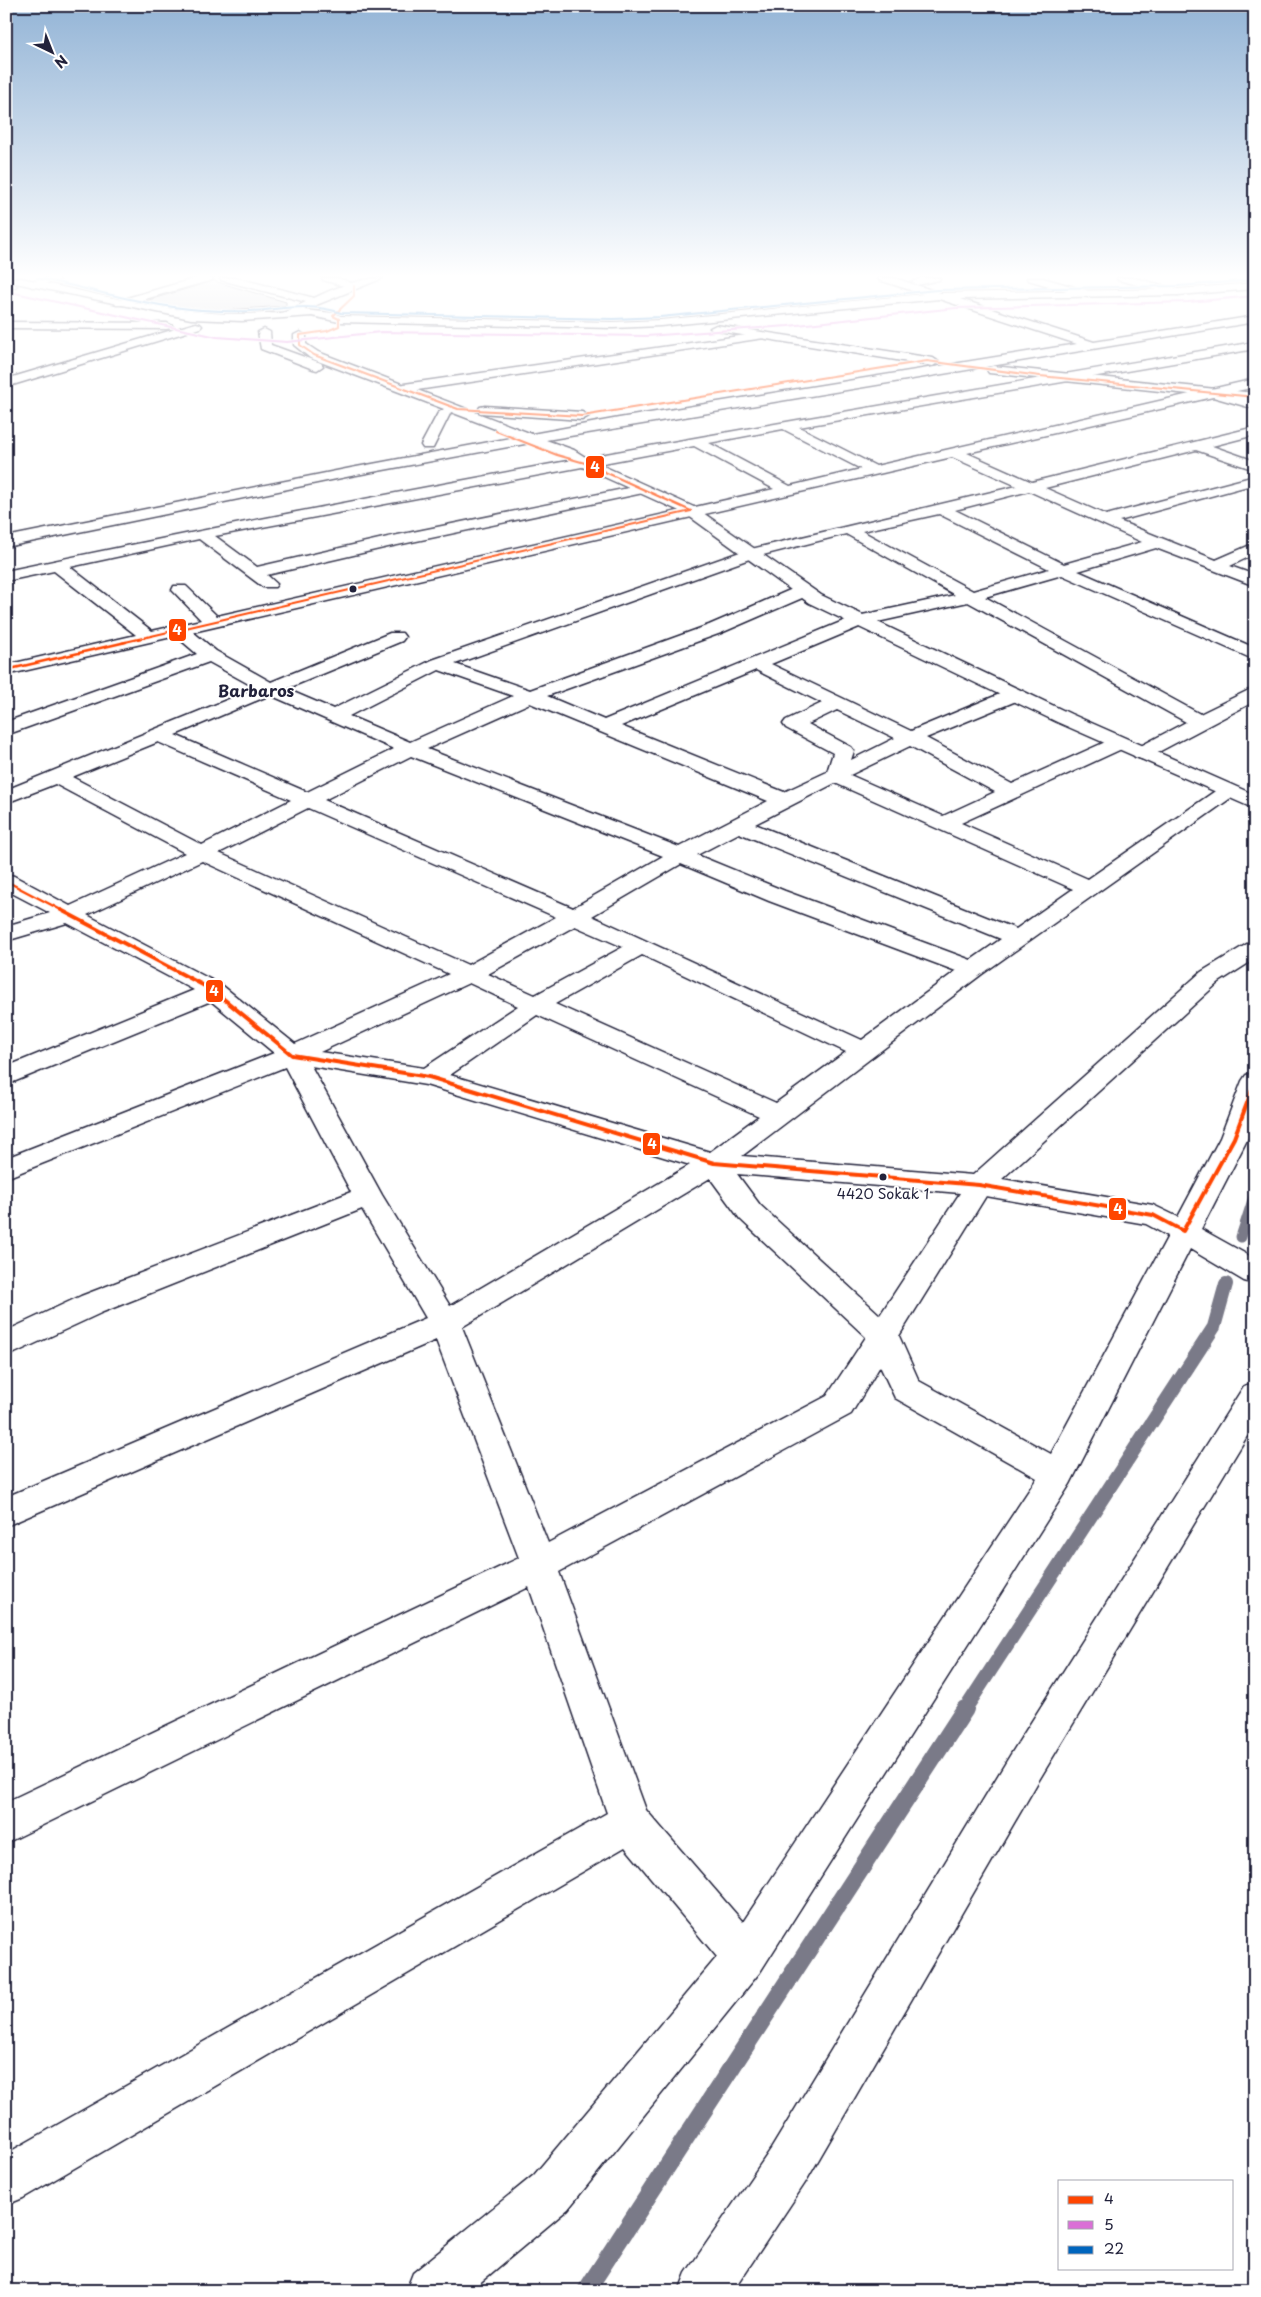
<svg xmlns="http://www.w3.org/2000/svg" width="1261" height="2297" font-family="'Playpen Sans',sans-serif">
	<rect width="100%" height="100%" fill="#fff"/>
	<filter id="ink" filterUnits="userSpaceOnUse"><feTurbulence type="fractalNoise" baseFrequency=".02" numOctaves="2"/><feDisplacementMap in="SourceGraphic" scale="10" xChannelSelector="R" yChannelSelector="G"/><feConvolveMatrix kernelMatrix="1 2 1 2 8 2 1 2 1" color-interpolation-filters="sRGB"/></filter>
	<g filter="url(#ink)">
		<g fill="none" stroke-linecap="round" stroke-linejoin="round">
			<polyline stroke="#7a7a88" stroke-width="11" points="1241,1237 1255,1194"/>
			<polyline stroke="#7a7a88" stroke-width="14" points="964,1711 1214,1327 1226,1284"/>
			<polyline stroke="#7a7a88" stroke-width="18" points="586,2291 965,1709"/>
		</g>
		<polygon fill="#c8c8cf" stroke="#22223b" points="214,281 286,302 286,306 208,311 142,302"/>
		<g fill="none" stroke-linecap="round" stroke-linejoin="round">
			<defs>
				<g id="street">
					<polygon points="43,278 60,278 59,280 32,287 27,284"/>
					<polygon points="197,278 213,278 212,280 124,305 116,305 115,303 116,301"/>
					<polygon points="220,278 237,278 318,299 319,301 314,304 221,280"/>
					<polygon points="322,278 338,278 359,286 354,289 323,280"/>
					<polygon points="921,278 940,278 939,280 917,285 912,282"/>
					<polygon points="1027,278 1043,278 1092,292 1093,294 1088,297 1028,280"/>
					<polygon points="1117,278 1134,278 1182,290 1183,292 1178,295 1118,280"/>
					<polygon points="12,283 17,286 6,291 6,284"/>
					<polygon points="6,322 167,323 173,326 167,329 6,328"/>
					<polygon points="196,323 200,324 202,326 200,328 6,387 6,379"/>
					<polygon points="760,333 764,334 766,336 764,338 404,392 398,388 404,384"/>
					<path d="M1255,342V349L799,427L876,466L1255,379V387L1228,393L1255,401V409L1213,397L967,453L1032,482L1255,427V435L1212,446L1255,461V470L1196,450L1045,488L1106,515L1255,476V484L1119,521L1216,560L1255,543V554L1230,566L1255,575V586L1156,548L1078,571L1255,648V660L1062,575L985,597L1200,714L1255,687V701L1149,757L1142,759L1135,757L1132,753L1135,749L1186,722L968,602L864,625L771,664L911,731L1007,691L1014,689L1021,691L1023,695L1021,699L926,738L1012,784L1112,739L1119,737L1126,739L1129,743L1126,747L961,823L1088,879L1221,787L1228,785L1235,787L1238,791L1235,795L982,974L742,1156L973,1175L1201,972L1247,944L1255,942V959L1219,982L1002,1179L1153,1205L1178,1217L1220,1138L1242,1081L1246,1075L1255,1073V1118L1248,1138L1201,1229L1255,1259V1284L1244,1281L1190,1249L1070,1484L760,1972L568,2209L470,2291H406L413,2273L534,2175L717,1957L625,1847L23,2198L6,2205V2154L607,1813L529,1587L6,1843V1802L519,1558L436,1340L6,1526V1497L426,1318L362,1209L103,1312L6,1357V1331L81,1296L351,1192L285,1067L6,1178V1158L274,1053L211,1001L6,1085V1067L194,990L67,923L6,941V926L50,913L6,890V874L14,876L70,906L185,853L55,784L6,803V790L256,688L209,662L6,735V722L197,654L176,636L6,675V665L136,635L54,571L6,581V571C420,483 838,412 1255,342ZM783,429L861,469L790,486L709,443ZM694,446L774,489L217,616L186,586H174L172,590L201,620L152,631L70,567L199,539L263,587H275L277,584L267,575L388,547L643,493L650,489L643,485L388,537L257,567L215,536ZM952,457L1017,486L743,551L432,660L333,709L286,689L402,641L405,637L402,633H390L271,682L216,651L193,632ZM1029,491L1142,542L1064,564L955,510ZM939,514L1049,569L973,591L862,531ZM846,534L955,595L853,617L604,720L547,696L721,633L809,595L811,591L809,587H797L709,625L530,690L455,664L755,557ZM439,670L513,696L410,742L349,716ZM756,670L822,703L786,720L783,724L786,728L833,753L827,772L784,792L621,726ZM270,695L394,749L307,792L175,735ZM530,703L768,801L679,847L427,749ZM837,710L895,738L851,760L854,751L851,747L808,724ZM158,742L291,800L202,845L72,777ZM910,746L995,792L943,816L850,775ZM411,756L663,856L573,908L324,800ZM835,783L1073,889L1016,929L755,824ZM308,808L556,917L468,965L219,853ZM739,833L1001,939L971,960L785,891L697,855ZM202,861L449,974L295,1044L223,986L87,915ZM681,864L769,901L956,971L862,1040L592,916ZM575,926L623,947L535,995L488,974ZM642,955L846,1052L776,1103L555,1004ZM469,983L518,1006L424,1068L320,1052ZM537,1015L759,1116L710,1152L450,1075ZM311,1066L426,1085L690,1165L450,1306L382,1195ZM737,1174L960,1193L880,1315L760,1205ZM710,1178L740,1219L866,1337L827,1396L548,1543L462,1327ZM986,1196L1146,1224L1168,1236L1051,1454L919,1381L899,1336ZM880,1366L895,1398L1037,1478L743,1922L646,1810L559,1572L851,1414Z"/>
				</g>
				<g id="secondary">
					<path d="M6,278H21C101,294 183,319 265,313C271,313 283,314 288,311C316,297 350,278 383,278L304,310L333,313L341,316L613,322L660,320L923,294L879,280L878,278H894L941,293L1178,289L1255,283V289L1178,295L960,299L1094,342L1255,316V322L546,440L574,450L590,460L696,508L821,595L1071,714L1255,795V809L1057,722L809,603L686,514L580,466L564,456L530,443L351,476L6,547V537L351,468L516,437L451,412L433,448H423L421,445L438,413L444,409L310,358L294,345V335L300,332L306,335V344L318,352L532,434L619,418L1077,344L939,299L660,326L613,328L339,322L312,316L242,321L191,319L6,281Z"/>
					<polygon points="716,325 933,358 939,362 933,366 712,330 710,328"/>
					<polygon points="264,329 270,332 271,345 321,363 323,366 317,370 313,369 261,349 258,332"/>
					<polygon points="993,366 1255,393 1255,401 989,373 987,370 989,367"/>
					<polygon points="485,406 582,412 589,416 582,420 480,413 478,410 480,407"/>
					<polygon points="1255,1383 1255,1423 1039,1780 805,2183 733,2291 679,2291 686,2273 771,2149 1011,1754 1244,1386"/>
				</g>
			</defs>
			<use href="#street" stroke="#22223b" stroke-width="3"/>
			<use href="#secondary" stroke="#22223b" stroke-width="3"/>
			<use href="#street" fill="#fff" fill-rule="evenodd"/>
			<use href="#secondary" fill="#fff" fill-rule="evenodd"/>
			<defs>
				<g id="bus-1-far2">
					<polyline points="354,286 354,296 333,316 339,319 339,326 327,331 300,335 300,345 314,355 458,409 582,416 927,361 1040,376 1255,397"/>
					<polyline points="496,431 557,455 585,463 691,511"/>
					<polyline points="121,643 691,511"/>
				</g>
				<g id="bus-1-far1">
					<polyline points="6,670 126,642"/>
					<polyline points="6,881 63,911"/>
				</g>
				<polyline id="bus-1" points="61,910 214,991 292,1055 429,1077 714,1163 979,1185 1153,1215 1183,1231 1234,1138 1255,1082"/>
				<polyline id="bus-2" points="6,291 217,337 287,342 381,332 646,336 788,326 956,308 1188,302 1255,296"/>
				<path id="bus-3" d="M37,278C91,289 146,306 201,310C218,311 234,312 251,311C282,309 311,302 341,313L613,319L660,317L937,290L1178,286L1255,280"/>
			</defs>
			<use href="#bus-1-far2" stroke="#fff" stroke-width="4"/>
			<use href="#bus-1-far1" stroke="#fff" stroke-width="5"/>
			<use href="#bus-1" stroke="#fff" stroke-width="8"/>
			<use href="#bus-2" stroke="#fff" stroke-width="4"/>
			<use href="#bus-3" stroke="#fff" stroke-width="4"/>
			<use href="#bus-1-far2" stroke="#ff4500" stroke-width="2"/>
			<use href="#bus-1-far1" stroke="#ff4500" stroke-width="2.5"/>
			<use href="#bus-1" stroke="#ff4500" stroke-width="4"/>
			<use href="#bus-2" stroke="#da70d6" stroke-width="2"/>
			<use href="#bus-3" stroke="#0065bd" stroke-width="2"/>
		</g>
	</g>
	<linearGradient id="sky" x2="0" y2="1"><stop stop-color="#93b4d6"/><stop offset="0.46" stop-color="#fff"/><stop offset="1" stop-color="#fff" stop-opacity="0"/></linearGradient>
	<rect width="1261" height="600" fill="url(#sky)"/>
	<g fill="#22223b" stroke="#fff" stroke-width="2">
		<circle cx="353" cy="589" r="4.5"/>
		<circle cx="883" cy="1177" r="4.5"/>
	</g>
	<g text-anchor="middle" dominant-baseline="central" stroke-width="4" stroke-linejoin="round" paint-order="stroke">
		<g font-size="14" fill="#22223b" stroke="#fff">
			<text x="883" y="1193">4420 Sokak 1</text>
		</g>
		<g font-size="16" font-weight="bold" fill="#22223b" stroke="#fff">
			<text x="256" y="690">Barbaros</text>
		</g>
	</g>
	<g stroke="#fff" stroke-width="2">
		<rect x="585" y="455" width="20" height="24" rx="5" fill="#ff4500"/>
		<rect x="168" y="618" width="19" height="24" rx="5" fill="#ff4500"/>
		<rect x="205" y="979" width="19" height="24" rx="5" fill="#ff4500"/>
		<rect x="642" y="1132" width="19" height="24" rx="5" fill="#ff4500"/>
		<rect x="1108" y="1197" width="19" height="24" rx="5" fill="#ff4500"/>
	</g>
	<g font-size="14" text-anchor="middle" font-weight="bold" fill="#fff">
		<text x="595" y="472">4</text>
		<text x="177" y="635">4</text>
		<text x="214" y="996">4</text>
		<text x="652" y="1149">4</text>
		<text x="1118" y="1214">4</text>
	</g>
	<rect width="1261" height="2297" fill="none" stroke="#fff" stroke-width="25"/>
	<rect x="12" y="12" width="1236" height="2272" fill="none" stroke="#22223b" stroke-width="2" filter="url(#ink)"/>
	<rect x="1058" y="2180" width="175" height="90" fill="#ffffff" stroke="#a7a7b1"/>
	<rect x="1068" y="2196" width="25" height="8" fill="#ff4500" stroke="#a7a7b1"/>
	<text x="1104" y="2204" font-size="15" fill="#22223b">4</text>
	<rect x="1068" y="2221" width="25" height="8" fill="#da70d6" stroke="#a7a7b1"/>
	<text x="1104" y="2230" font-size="15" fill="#22223b">5</text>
	<rect x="1068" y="2246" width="25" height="8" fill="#0065bd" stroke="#a7a7b1"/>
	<text x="1104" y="2254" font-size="15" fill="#22223b">22</text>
	<g transform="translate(52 52) rotate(137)" stroke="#ffffff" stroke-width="4" paint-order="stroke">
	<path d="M0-4L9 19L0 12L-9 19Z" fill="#22223b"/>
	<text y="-8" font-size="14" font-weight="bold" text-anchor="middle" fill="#22223b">N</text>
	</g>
</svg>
